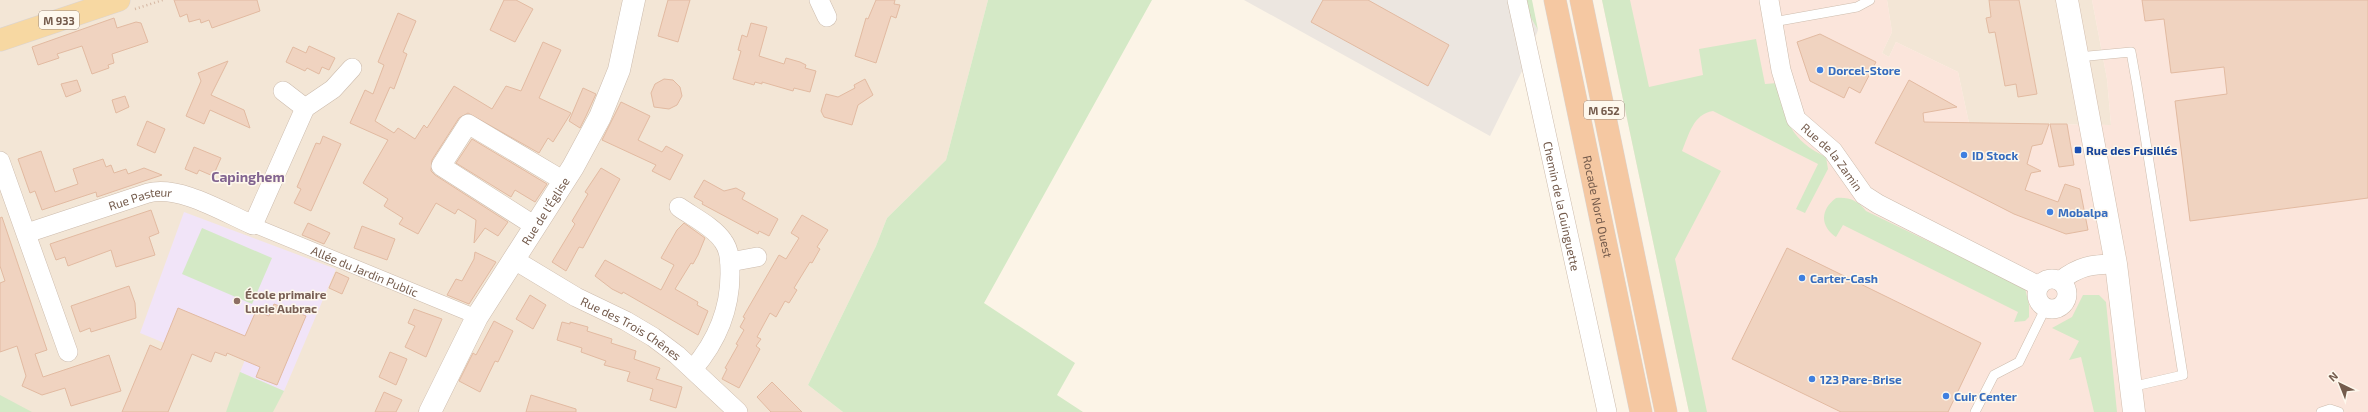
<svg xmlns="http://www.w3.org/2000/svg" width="2368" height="412" font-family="'Exo 2',sans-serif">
	<rect width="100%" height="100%" fill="#fcf4e7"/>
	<g fill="#f3e6d6">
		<polygon points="0,0 988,0 946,160 887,218 876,246 808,385 843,412 0,412"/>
		<polygon points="1887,0 2092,0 2107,79 2111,125 1969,123 1958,72 1896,42 1889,57 1882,53 1892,32"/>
	</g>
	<polygon fill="#fbe5db" points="1602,0 1887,0 1892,32 1882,53 1889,57 1896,42 1958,72 1969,123 2111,125 2107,79 2092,0 2368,0 2368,412 1689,412"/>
	<polygon fill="#ece6e0" points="1244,0 1524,0 1527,11 1538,30 1524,67 1490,136"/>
	<polygon fill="#f1e4f8" points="184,212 336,269 284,391 240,372 250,348 234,339 226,356 215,352 211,362 140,333"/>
	<g fill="#d4e9c6">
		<polygon points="988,0 1152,0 984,303 1075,363 1057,395 1083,412 843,412 808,385 876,246 887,218 946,160"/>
		<polygon points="1524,0 1532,0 1538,30 1527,11"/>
		<path d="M1602,0H1630L1649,87L1703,75L1699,49L1756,39L1765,84L1777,83C1785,120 1790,140 1826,157L1828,169L1805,213L1796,209L1818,164L1713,111C1693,114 1689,135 1682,151L1721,171L1675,259L1707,412H1689Z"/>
		<path d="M1836,198C1849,197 1857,200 1866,211L2025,288L2029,305V317L2025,321L2014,322L2018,312L1843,225L1836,237C1820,226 1820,210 1836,198Z"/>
		<polygon points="202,228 272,258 252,304 182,274"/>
		<polygon points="2083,295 2099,295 2106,302 2117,412 2094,412 2081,357 2069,360 2079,341 2052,328 2072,317"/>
		<polygon points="240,372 284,391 273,412 226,412"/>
		<polygon points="0,395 32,412 0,412"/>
	</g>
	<g fill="#f0d3c0" stroke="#e2baa1">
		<polygon points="174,0 257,0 260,11 212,28 209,20 201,23 200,19 189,22 187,14 180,17"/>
		<polygon points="504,0 516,0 533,9 515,42 490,30"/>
		<polygon points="668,0 690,0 678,42 658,36"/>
		<polygon points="876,0 895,0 894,4 900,5 896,18 891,16 876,63 855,56 866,18 868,19"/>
		<polygon points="1323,0 1368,0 1449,45 1428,86 1311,22"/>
		<polygon points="1989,0 2019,0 2037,94 2018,97 2016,84 2005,86 1995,32 1989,33 1986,18 1991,17"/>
		<polygon points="2142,0 2368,0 2368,198 2190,221 2175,101 2227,94 2224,67 2171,73 2164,19 2145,21"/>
		<polygon points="398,13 416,21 403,52 407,54 394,89 390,87 375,121 394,133 398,128 415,139 424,125 427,128 454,86 492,109 506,86 521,91 543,42 561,50 539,98 571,113 553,142 548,138 539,153 468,113 459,118 432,160 431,171 435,175 508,222 498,236 485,228 474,243 476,220 458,209 455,214 436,203 418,234 399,224 403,218 384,206 388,199 363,183 388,140 350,123 365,90 373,94 384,65 378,62"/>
		<polygon points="114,18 117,28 136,22 141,23 148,42 112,54 114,63 108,65 109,68 92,74 82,46 57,54 59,58 38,65 32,47"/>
		<polygon points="751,23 767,27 759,56 784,64 786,58 800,62 806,65 805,68 816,71 810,92 794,88 793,91 762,82 762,84 755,82 754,85 733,79 741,51 738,50 742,35 747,37"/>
		<polygon points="1820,34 1876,62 1860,93 1849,87 1844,98 1810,81 1797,42"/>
		<polygon points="309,46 335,58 329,70 322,67 319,74 307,68 305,71 286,62 293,47 306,53"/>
		<polygon points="228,61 211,95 244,110 250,128 210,110 204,124 186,116 201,81 198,73"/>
		<polygon points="664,79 673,80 680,87 682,96 677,105 669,109 654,107 651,93 655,84"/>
		<polygon points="865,79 873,95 858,105 852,125 824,117 821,111 826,94 838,97 855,88 854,85"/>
		<polygon points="77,80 81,91 66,97 61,84"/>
		<polygon points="1909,80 1957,107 1923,113 1924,122 2049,124 2042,144 2032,146 2027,164 2041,171 2031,173 2025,190 2058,202 2065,184 2080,189 2088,230 2066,234 2014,214 1875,143"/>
		<polygon points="583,88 596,94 586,116 580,128 569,121"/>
		<polygon points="125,96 129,107 116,113 112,100"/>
		<polygon points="621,102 650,116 638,140 662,152 666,146 683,155 670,180 652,171 656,165 602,140"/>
		<polygon points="147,121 165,129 155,153 137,145"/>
		<polygon points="2050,124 2067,124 2074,165 2059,167"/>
		<polygon points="323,136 341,144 311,211 294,203 301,189 297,187 316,143 320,144"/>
		<polygon points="472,139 547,184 535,202 515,190 511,197 456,163"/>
		<polygon points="194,147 221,158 213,176 199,170 197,174 185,169"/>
		<polygon points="41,151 55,192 78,184 73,169 103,159 106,167 111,165 114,173 126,169 128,174 144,168 162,175 97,197 96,192 42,210 35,191 30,193 18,159"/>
		<polygon points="601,168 620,179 583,248 579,247 566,271 552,262 575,224 572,221 588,194 585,192"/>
		<polygon points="704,180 724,191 736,188 745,193 742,199 778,219 769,236 759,231 758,234 702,204 703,202 694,197"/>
		<polygon points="151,210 159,233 149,237 155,255 116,267 111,250 68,266 65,257 56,260 50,244"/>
		<polygon points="802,215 828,230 817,247 820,249 812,263 810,262 794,288 797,290 789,303 785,301 776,317 770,313 757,337 761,339 756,346 760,349 739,388 722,379 727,369 725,368 738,345 736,344 744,330 740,327 745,318 743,317 779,255 786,259 799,238 791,233"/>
		<polygon points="2,217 47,350 35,354 43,377 109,355 121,391 71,406 65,388 42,395 22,386 26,376 17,346 0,352 0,283 5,281 0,266 0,218"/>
		<polygon points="308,223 330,233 324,244 302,235"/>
		<polygon points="684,223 705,238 698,255 693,264 691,263 675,289 698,302 697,305 708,311 698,335 623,292 622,294 612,289 595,276 605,260 661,290 674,265 661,258 677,230"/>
		<polygon points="362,226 395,239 387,260 354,248"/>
		<polygon points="1787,248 1981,343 1948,412 1841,412 1732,359"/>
		<polygon points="475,252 496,262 469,304 447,295 456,279 462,281 474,259"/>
		<polygon points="336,272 349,278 342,294 329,288"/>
		<polygon points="129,286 135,303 136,318 91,332 90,328 80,332 71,306"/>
		<polygon points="530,295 546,305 533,329 516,319"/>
		<polygon points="274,304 306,316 277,385 256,377 260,367 227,353 226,356 215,352 211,362 192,354 168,412 122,412 150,345 161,350 178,308 245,336 256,311 269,316"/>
		<polygon points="414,309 442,319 426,357 405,347 415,326 408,323"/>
		<polygon points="494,321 513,331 498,362 495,361 480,392 459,381 473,353 476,355"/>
		<polygon points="562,322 570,324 570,322 588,327 587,331 612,339 611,343 636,351 634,359 660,368 656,379 682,387 676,408 650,400 653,389 627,381 630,372 604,365 606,361 581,352 582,348 557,340"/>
		<polygon points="390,352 407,359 396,385 379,377"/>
		<polygon points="772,382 802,412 771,412 757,397"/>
		<polygon points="384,392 402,400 396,412 375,412"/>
		<polygon points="531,395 576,409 576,412 526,412"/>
	</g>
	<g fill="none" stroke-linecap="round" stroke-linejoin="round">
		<defs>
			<g id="service">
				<polyline points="1773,22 1857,7 1870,0"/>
				<polyline points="2078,57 2131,52 2137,86 2183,375 2131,387"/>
				<polyline points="1975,412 1994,375 2019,362 2046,307"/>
				<polyline points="2321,412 2330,409 2339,412"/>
			</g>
			<g id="pedestrian">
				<path id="s1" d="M253,225L477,317"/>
			</g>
			<g id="minor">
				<polyline points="819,0 827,17"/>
				<path id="s2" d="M1517,0L1607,412"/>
				<path id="s3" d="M1769,0L1781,70L1796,119L1833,151L1864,195L1878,204L2039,286"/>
				<polyline points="305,108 333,89 352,68"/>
				<polyline points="0,161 68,352"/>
				<path d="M679,207C693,217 714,227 723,241C730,250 730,263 730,274C730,310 717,341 693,369"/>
				<polyline points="535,226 441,166 468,124 564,181"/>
				<path id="s4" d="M27,233L148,193C180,185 223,212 253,225L305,108L283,91"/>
				<path id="s5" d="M513,259L576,297L626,321L653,337L677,355L738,412"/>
				<polyline points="730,262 757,257"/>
				<circle cx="2052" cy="294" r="15"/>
				<path d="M2060,281C2079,266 2092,264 2116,264"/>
			</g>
			<g id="tertiary">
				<path id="s6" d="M430,412L477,317L573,167L600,117L619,70L634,0"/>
			</g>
			<polyline id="secondary" points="2067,0 2116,264 2134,412"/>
			<polyline id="primary" points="0,40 119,0"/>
			<g id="trunk">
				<path id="s7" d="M1555,0L1641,412"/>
				<polyline points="1581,0 1666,412"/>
			</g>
		</defs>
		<use href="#service" stroke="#cdbcad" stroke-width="10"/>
		<use href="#pedestrian" stroke="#cdbcad" stroke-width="15"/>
		<use href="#minor" stroke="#cdbcad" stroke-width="20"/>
		<use href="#tertiary" stroke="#cdbcad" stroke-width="23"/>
		<use href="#secondary" stroke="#d2beae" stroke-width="23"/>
		<use href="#primary" stroke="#dbd4d0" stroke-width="23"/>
		<use href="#trunk" stroke="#dbd4d0" stroke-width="23"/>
		<polyline stroke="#d5b7a3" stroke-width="2.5" stroke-dasharray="1 3" stroke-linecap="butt" points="135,9 163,0"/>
		<use href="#service" stroke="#fff" stroke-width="9"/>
		<use href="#pedestrian" stroke="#fff" stroke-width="14"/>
		<use href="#minor" stroke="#fff" stroke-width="19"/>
		<use href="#tertiary" stroke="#fff" stroke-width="22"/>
		<use href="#secondary" stroke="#fff" stroke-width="22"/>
		<use href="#primary" stroke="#f7d8a2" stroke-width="22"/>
		<use href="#trunk" stroke="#f5c8a2" stroke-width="22"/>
	</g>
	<g fill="#3f7fe0" stroke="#fef8ed" stroke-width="1.5">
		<circle cx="1820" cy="70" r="4"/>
		<circle cx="1964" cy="155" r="4"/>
		<circle cx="2050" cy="212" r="4"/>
		<circle cx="1802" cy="278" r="4"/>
		<circle cx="1812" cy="379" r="4"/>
		<circle cx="1946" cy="396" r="4"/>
	</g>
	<rect fill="#1a4fb4" stroke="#fef8ed" stroke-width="1.5" x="2074" y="146" width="8" height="8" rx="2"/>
	<circle fill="#8d6e63" stroke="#fef8ed" stroke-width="1.5" cx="237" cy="301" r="4"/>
	<g text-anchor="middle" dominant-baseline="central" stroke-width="3" stroke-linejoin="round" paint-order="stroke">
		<g fill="#fef8ed" stroke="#9d8a7c" stroke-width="1">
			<rect x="39" y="11" width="40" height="18" rx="3"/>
			<rect x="1584" y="101" width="40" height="18" rx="3"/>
		</g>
		<g font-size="11" font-weight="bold" fill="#745b4c">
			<text x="59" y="20">M 933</text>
			<text x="1604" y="110">M 652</text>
		</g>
		<g font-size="12" font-weight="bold" fill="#366cbe" stroke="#fef8ed" text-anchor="start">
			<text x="1828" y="70">Dorcel-Store</text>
			<text x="1972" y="155">ID Stock</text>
			<text x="2058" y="212">Mobalpa</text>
			<text x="1810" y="278">Carter-Cash</text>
			<text x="1820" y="379">123 Pare-Brise</text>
			<text x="1954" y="396">Cuir Center</text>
		</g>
		<g font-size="12" font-weight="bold" fill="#164399" stroke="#fef8ed" text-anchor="start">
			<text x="2086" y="150">Rue des Fusillés</text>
		</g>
		<g font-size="12" fill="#745b4c" stroke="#fef8ed">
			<text stroke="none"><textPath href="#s3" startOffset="175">Rue de la Zamin</textPath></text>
			<text stroke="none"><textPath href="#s4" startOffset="119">Rue Pasteur</textPath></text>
			<text stroke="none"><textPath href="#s2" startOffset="211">Chemin de la Guinguette</textPath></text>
			<text stroke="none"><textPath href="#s7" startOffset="211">Rocade Nord Ouest</textPath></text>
			<text stroke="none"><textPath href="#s6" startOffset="232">Rue de l'Église</textPath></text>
			<text stroke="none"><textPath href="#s1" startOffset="121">Allée du Jardin Public</textPath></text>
			<text stroke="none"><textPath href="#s5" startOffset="137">Rue des Trois Chênes</textPath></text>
		</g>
		<g font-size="12" font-weight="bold" fill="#785e54" stroke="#fef8ed" text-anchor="start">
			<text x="245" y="294">École primaire<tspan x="245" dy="14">Lucie Aubrac</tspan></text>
		</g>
		<g font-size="14" font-weight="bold" fill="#826490" stroke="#fef8ed">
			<text x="248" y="176">Capinghem</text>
		</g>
	</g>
	<g transform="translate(2340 384) rotate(317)" stroke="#fef8ed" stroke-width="3" paint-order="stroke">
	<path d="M0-3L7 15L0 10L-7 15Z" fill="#745b4c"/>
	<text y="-6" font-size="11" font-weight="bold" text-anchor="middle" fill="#745b4c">N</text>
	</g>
</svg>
